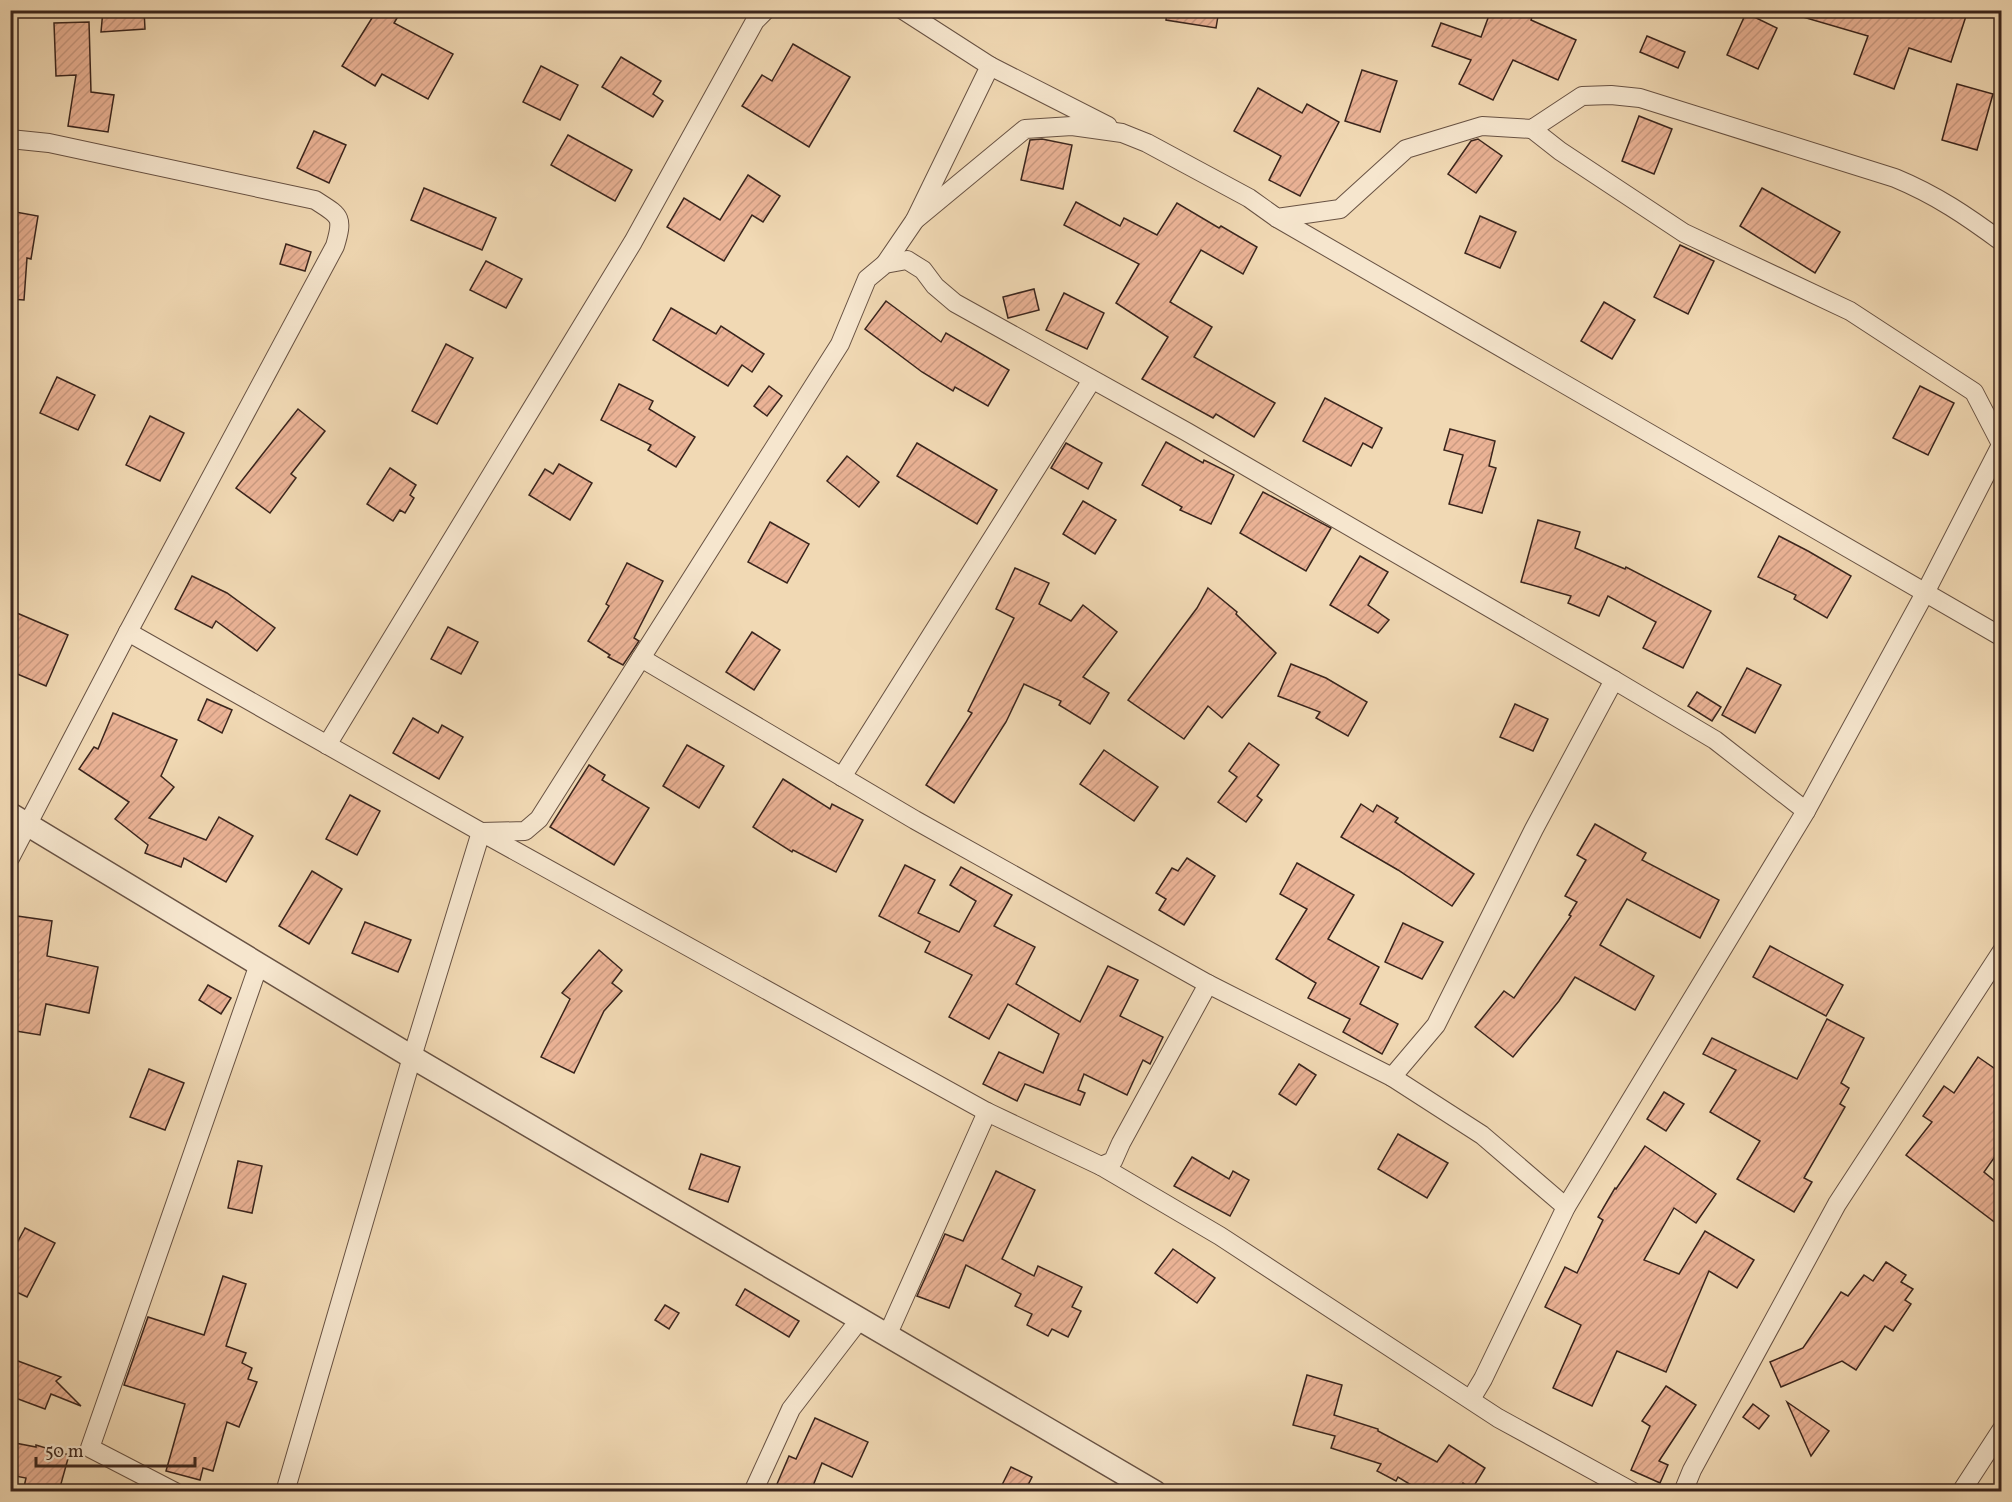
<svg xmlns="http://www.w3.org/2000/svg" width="2012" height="1502" font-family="Vollkorn,serif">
	<defs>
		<pattern id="building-hatch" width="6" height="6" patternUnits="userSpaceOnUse" patternTransform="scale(1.5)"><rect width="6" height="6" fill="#ebb396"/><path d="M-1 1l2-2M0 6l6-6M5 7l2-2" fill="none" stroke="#ca9a81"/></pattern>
	</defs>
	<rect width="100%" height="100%" fill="#f1d9b4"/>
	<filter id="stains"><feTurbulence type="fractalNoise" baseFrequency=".00333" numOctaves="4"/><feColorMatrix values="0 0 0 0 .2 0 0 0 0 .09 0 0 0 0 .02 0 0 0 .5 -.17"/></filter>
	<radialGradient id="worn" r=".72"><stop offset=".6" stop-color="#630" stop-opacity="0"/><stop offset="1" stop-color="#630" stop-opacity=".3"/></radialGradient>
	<g fill="url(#building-hatch)" stroke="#3a251d" stroke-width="1.5">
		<polygon points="103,10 144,10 145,29 101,32"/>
		<polygon points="377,10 402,10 394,23 453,54 428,99 382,74 375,86 342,66"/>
		<polygon points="1167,10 1219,10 1216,28 1166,20"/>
		<polygon points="1491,10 1523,10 1533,14 1531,20 1576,40 1558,80 1513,60 1493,100 1459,84 1471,60 1432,46 1441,23 1481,37"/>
		<polygon points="1797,10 1968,10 1951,62 1909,48 1894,89 1854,74 1868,36 1796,15"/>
		<polygon points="1746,13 1777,28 1758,69 1727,55"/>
		<polygon points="89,22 91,92 114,95 108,132 68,126 76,75 56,76 54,23"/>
		<polygon points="1647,36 1685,52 1678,68 1640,52"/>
		<polygon points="793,44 850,77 809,147 742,106 762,75 772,81"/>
		<polygon points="621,57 661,81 653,94 663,101 653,117 602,87"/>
		<polygon points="541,66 578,85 560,120 523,102"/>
		<polygon points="1362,70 1397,81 1380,132 1345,121"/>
		<polygon points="1957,84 1993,94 1977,150 1942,140"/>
		<polygon points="1258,88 1302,113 1307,104 1339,122 1300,196 1269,180 1281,156 1234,131"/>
		<polygon points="1639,116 1672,129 1654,174 1622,161"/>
		<polygon points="314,131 346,145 329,183 297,168"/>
		<polygon points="568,135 632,170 615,201 551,165"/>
		<polygon points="1042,139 1072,145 1063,189 1021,180 1030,140"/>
		<polygon points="1478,139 1502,156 1476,193 1448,174 1471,141"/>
		<polygon points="748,175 780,196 763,222 752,215 724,261 667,227 684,198 720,220"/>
		<polygon points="424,188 496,218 482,250 411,220"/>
		<polygon points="1762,188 1840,232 1815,273 1740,226"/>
		<polygon points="1076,202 1120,226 1124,218 1157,235 1177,203 1219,228 1221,226 1257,247 1243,274 1201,250 1170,302 1212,327 1194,357 1275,403 1254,437 1216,414 1213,418 1142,379 1168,337 1116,303 1139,264 1064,225"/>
		<polygon points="10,211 38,216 31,259 27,258 24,300 10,299"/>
		<polygon points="1480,216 1516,232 1500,268 1465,253"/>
		<polygon points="286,244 311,252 305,271 280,264"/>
		<polygon points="1680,245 1714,261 1688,314 1654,297"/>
		<polygon points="486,261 522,279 506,308 470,290"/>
		<polygon points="1034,289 1039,310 1008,318 1003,297"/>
		<polygon points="1064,293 1104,313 1087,349 1046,330"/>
		<polygon points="886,301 941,342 946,333 1009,370 988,406 955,387 953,391 922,372 865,329"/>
		<polygon points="1604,302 1635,320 1612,359 1581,341"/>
		<polygon points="671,308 716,334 721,326 764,354 752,372 742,365 728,386 653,340"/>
		<polygon points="446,344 473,358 437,424 412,411"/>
		<polygon points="57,377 95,395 78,430 40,413"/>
		<polygon points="619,384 653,401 649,409 695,437 676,467 648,450 651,445 601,420"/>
		<polygon points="769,386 782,396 767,416 754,406"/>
		<polygon points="1920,386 1954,403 1928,455 1893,438"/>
		<polygon points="1325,398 1382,428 1372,448 1363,443 1351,466 1303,441"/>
		<polygon points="298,409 325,431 291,474 296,478 270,513 236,488"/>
		<polygon points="150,416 184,433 160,481 126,465"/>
		<polygon points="1450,429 1495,441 1489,466 1496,468 1482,513 1449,504 1463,455 1444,450"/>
		<polygon points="1166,442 1203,463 1204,460 1234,475 1211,524 1180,510 1182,507 1142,485"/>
		<polygon points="917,443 997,490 977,524 897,476"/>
		<polygon points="1066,443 1102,463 1088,489 1051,468"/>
		<polygon points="847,456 879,482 859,507 827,481"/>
		<polygon points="559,464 592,483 570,520 529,495 545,469 553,474"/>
		<polygon points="390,468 416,485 410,495 414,498 405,513 400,510 393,521 367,504"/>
		<polygon points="1263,492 1331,528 1306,571 1240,533"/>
		<polygon points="1083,501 1116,520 1095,554 1063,534"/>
		<polygon points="1538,520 1580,532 1575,548 1625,569 1626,567 1711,611 1683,668 1643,648 1656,622 1608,596 1599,616 1568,603 1571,596 1521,582"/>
		<polygon points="770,522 809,544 787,583 748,562"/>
		<polygon points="1779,536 1808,551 1851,576 1827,618 1794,599 1796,595 1758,577"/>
		<polygon points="1360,556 1388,572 1368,605 1389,620 1378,633 1330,605"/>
		<polygon points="627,563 663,581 634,638 639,641 623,665 608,657 610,655 588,641 609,606 606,604"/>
		<polygon points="1015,568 1049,583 1039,604 1071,621 1083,605 1117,632 1083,677 1109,693 1090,724 1059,705 1061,701 1024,684 1006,722 954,803 926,785 972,713 968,711 1014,618 996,609"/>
		<polygon points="192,576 227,593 275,628 257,651 216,621 212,628 175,609"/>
		<polygon points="1208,588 1237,612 1236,614 1276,653 1222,718 1208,706 1184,739 1128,700 1197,608"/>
		<polygon points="10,610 68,635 46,686 10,671"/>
		<polygon points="448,627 478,642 461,674 431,659"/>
		<polygon points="752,632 780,650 754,690 726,672"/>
		<polygon points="1291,664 1326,678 1367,702 1348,736 1316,718 1320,712 1278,696"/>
		<polygon points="1747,668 1781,685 1755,733 1722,715"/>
		<polygon points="1697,692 1721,707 1712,721 1688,706"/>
		<polygon points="207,699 232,710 222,733 198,720"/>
		<polygon points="1515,704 1548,719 1533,751 1500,737"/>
		<polygon points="113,713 177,740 161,776 174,787 149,818 206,840 219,817 253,836 226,882 184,858 181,867 145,853 148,845 115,819 129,802 79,769 94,747 98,749"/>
		<polygon points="413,718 438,733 442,725 463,737 439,779 393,753"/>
		<polygon points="1249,743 1279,765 1257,796 1262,800 1246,822 1218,802 1237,777 1229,771"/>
		<polygon points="687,745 724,766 699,808 663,786"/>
		<polygon points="1104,750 1158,787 1134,821 1080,784"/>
		<polygon points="589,765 605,775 602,780 649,808 614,865 550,827"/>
		<polygon points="783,779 830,809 832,804 863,820 836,872 793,850 792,852 753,827"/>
		<polygon points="350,795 380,811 357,855 326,839"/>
		<polygon points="1361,804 1373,812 1377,805 1398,818 1395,822 1474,874 1452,906 1398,870 1341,837"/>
		<polygon points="1595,824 1646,853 1642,860 1719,900 1700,938 1627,899 1600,945 1654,976 1635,1010 1575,977 1559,1001 1513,1057 1475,1027 1504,991 1514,998 1571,916 1569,915 1577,902 1565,896 1586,860 1577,855"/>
		<polygon points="1187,858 1215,876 1184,925 1159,910 1166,899 1156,893 1172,868 1178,871"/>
		<polygon points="1297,863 1354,895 1328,939 1379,967 1360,1004 1398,1024 1382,1054 1343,1032 1350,1019 1308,998 1316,983 1276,959 1307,909 1280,894"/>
		<polygon points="905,865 935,880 918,913 959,932 976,901 950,885 961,867 1012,895 994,926 1035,947 1016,984 1080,1022 1108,966 1138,980 1120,1016 1163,1037 1150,1064 1143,1060 1127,1095 1084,1074 1078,1090 1085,1093 1080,1105 1025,1084 1017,1101 983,1084 999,1052 1043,1073 1059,1034 1008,1004 989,1039 949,1017 972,975 925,952 930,942 879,916"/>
		<polygon points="312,871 342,889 309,944 279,926"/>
		<polygon points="17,916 52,921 47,956 98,967 89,1013 46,1004 40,1035 10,1030 10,958"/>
		<polygon points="365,922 411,940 398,972 352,953"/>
		<polygon points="1403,923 1443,942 1422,979 1385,962"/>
		<polygon points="1770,946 1843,985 1826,1016 1753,977"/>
		<polygon points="599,950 622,970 612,983 622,991 604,1011 574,1073 541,1057 570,999 562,993"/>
		<polygon points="208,985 231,998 221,1014 199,1000"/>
		<polygon points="1827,1019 1864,1038 1841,1083 1849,1088 1840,1104 1845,1107 1804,1178 1812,1182 1794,1212 1737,1179 1760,1141 1710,1112 1736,1070 1703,1054 1712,1038 1797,1079"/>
		<polygon points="1978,1057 2001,1073 2001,1148 1984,1172 2001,1186 2001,1227 1906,1155 1932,1122 1923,1116 1944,1086 1954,1093"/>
		<polygon points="1299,1064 1316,1075 1296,1105 1279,1094"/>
		<polygon points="149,1069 184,1083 165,1130 130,1117"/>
		<polygon points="1664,1092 1684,1104 1666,1131 1647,1119"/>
		<polygon points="1398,1134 1448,1163 1427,1198 1378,1169"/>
		<polygon points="1645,1146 1716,1194 1696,1223 1674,1208 1644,1260 1679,1274 1705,1231 1754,1260 1737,1288 1709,1271 1666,1372 1617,1351 1592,1406 1553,1388 1581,1325 1545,1307 1565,1267 1577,1273 1603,1220 1598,1217 1615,1188 1616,1189"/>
		<polygon points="701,1154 740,1167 728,1202 689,1189"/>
		<polygon points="1192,1157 1229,1179 1233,1171 1249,1180 1230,1216 1174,1186"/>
		<polygon points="238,1161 262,1166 252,1213 228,1208"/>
		<polygon points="996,1171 1035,1190 1002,1259 1034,1276 1038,1266 1082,1287 1072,1307 1081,1311 1068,1337 1052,1329 1048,1336 1027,1325 1032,1314 1015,1306 1021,1294 966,1265 949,1308 917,1296 945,1234 963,1241"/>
		<polygon points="25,1228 55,1243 27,1297 10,1289 10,1256"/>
		<polygon points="1173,1249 1215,1278 1197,1303 1155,1273"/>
		<polygon points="1886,1262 1906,1275 1901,1282 1913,1289 1905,1300 1911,1304 1893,1331 1885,1326 1856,1370 1842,1361 1781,1387 1770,1362 1803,1348 1841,1292 1848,1296 1864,1275 1873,1281"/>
		<polygon points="223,1276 246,1284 226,1346 246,1353 242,1363 252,1368 248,1379 257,1382 239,1427 227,1422 213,1471 203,1468 200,1480 166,1471 185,1404 124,1385 148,1317 204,1335"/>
		<polygon points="745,1289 799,1321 789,1337 736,1305"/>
		<polygon points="665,1305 679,1313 669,1329 655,1320"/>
		<polygon points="10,1358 61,1377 56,1381 81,1406 51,1394 45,1409 10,1396"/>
		<polygon points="1307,1375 1342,1385 1334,1415 1378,1429 1378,1431 1437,1462 1449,1445 1485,1468 1472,1489 1463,1483 1458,1491 1421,1491 1398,1477 1396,1481 1377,1471 1381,1464 1331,1448 1335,1436 1293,1425"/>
		<polygon points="1666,1386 1696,1405 1659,1461 1668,1465 1660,1483 1631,1470 1650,1426 1642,1421"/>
		<polygon points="1787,1402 1829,1431 1811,1456"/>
		<polygon points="1753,1404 1769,1416 1759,1429 1743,1417"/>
		<polygon points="815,1418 868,1442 852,1477 822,1463 811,1491 774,1491 789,1456 796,1459"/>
		<polygon points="10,1442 36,1447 36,1445 69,1455 59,1491 39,1491 24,1487 26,1478 10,1475"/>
		<polygon points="1011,1467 1032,1477 1025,1491 999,1491"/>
	</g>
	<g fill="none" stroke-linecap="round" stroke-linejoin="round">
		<defs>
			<g id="minor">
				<polyline points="990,66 1108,126"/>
				<polyline points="1532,129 1560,151 1684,233 1850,311 1974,392 2001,444"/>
				<path d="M10,139L49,143L315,200C340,216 344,216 335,246L128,632L10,858"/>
				<polyline points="1277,218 2002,637"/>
				<path d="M915,220L1025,129L1072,126L1122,133L1147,143L1249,198L1277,218L1340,209L1406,149L1482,126L1532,129L1582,96L1611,95L1640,98L1895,178C1936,195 1967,216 2002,242"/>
				<polyline points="885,264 915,220 990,66 903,10"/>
				<polyline points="128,632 481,832 525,831 539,819 840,344 867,279 885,264 907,260 923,270 935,286 955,303 1187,432 1614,680"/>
				<polyline points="641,658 915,820 1208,984 1392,1077 1436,1025 1534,829 1614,680 1715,740 1806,811"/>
				<polyline points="327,745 633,242 755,21 766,10"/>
				<polyline points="842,777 1092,380"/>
				<polyline points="1392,1077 1482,1135 1566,1207"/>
				<polyline points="1101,1166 1220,1236 1498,1418 1633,1492"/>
				<polyline points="887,1336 987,1112"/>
				<polyline points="1471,1399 1483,1379 1566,1207 1806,811 1925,593 2002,443"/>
				<polyline points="175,1492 90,1448 259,964"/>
				<polyline points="285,1492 412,1057 481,832 987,1112 1101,1166 1113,1161 1121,1143 1208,984"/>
				<polyline points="753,1492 791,1409 860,1319"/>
				<polyline points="1683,1492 1692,1470 1837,1204 2002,951"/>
				<polyline points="1961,1492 2002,1429"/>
			</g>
			<polyline id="tertiary" points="10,814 412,1057 1155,1492"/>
		</defs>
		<use href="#minor" stroke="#685243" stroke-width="20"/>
		<use href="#tertiary" stroke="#685243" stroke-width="25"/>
		<use href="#minor" stroke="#f6e6ce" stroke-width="18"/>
		<use href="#tertiary" stroke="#f6e6ce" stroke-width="22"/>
	</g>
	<rect width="2012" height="1502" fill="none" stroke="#f1d9b4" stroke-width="36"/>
	<rect x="12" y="12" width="1988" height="1478" fill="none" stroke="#3a251d" stroke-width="3"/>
	<rect x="18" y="18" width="1976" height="1466" fill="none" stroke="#3a251d" stroke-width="1.5"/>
	<path d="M36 1457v9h159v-9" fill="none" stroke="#3a251d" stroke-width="3"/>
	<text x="45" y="1457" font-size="18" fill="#3a251d" stroke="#f6e6ce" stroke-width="4.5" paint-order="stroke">50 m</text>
	<rect width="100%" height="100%" filter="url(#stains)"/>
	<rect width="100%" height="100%" fill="url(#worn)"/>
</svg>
